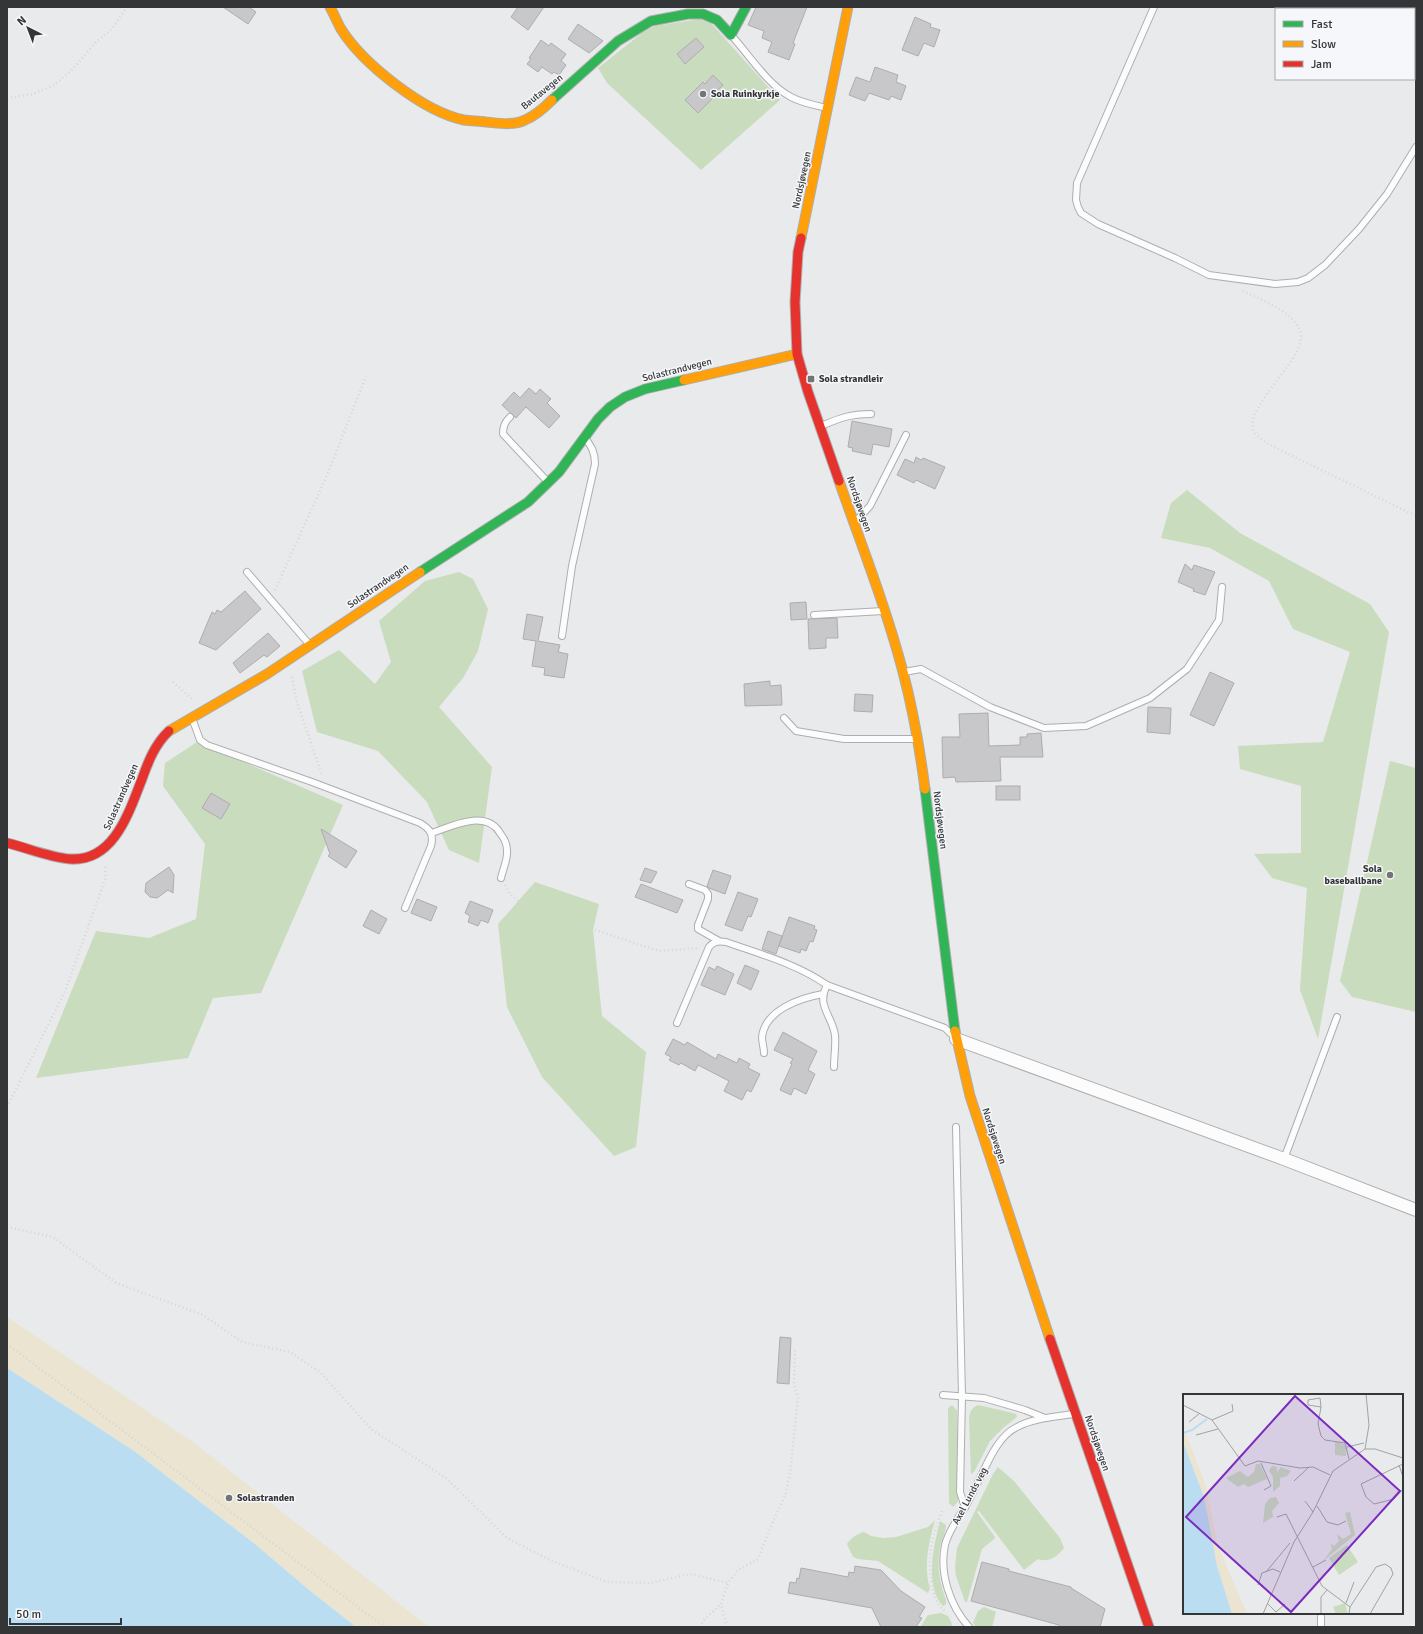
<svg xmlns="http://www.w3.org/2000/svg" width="1423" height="1634" font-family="Signika,sans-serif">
	<rect width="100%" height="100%" fill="#e9eaec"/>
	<g fill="#c9dcbd">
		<polygon points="700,19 710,22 780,100 701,170 607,83 598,68 642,33 655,26"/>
		<polygon points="1187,490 1240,533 1370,604 1389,632 1318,1039 1300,990 1307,888 1272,878 1254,854 1301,853 1301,786 1240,769 1238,746 1323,742 1350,652 1293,629 1269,581 1210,548 1161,538 1171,503"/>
		<polygon points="459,572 473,579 488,609 478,651 463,678 439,707 492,767 479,863 449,850 427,802 378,751 317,732 302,671 339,650 375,684 391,662 379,621 425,581"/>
		<polygon points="197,742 343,805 261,993 213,998 188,1058 36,1078 96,931 149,938 196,919 205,844 163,786 165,763"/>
		<polygon points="1390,761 1416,768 1416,1012 1352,997 1340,981"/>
		<polygon points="535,882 599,904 593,930 602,1016 646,1052 636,1147 614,1156 542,1077 507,1007 498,924"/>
		<polygon points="952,1405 957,1411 959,1497 957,1503 953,1507 949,1503 949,1499 948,1408"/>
		<path d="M978,1405L1013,1413L1016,1414L1017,1417L1003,1428L990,1441L974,1472L971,1474L969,1419C970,1412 971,1408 978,1405Z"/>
		<path d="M998,1467L1014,1481L1060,1538L1064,1548C1058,1556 1049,1563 1038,1559L1024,1570L979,1511L977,1512L995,1537L994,1539L982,1549L967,1602H965L956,1576L955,1567L957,1548L993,1474Z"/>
		<path d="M935,1520C929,1542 923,1567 930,1588L928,1593L878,1561L858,1559L853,1557L847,1544C851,1538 857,1534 864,1532L871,1536L883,1538L896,1537L928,1527Z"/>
		<path d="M940,1521L946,1525C946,1531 943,1537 941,1543C936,1563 939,1581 946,1600V1604L943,1606C924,1586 934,1544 940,1521Z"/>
		<polygon points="984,1607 996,1612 992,1627 976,1627 973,1623 978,1611"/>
		<polygon points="941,1613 948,1616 952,1624 951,1627 921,1626 928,1615"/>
	</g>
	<polygon fill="#eae4d1" points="7,1317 193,1442 429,1627 356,1627 309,1590 256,1545 134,1451 7,1368"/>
	<polygon fill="#bbddf2" points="7,1368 134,1451 256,1545 309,1590 356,1627 7,1627"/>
	<g fill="#c8c7c9" stroke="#adadae">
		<polygon points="223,7 249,7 256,12 248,24"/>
		<polygon points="518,7 544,7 528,30 511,17"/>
		<polygon points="756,7 807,7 793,43 795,44 789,60 768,52 772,42 762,38 764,31 748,25"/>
		<polygon points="915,17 931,24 930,27 940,30 934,47 924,43 918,56 902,50"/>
		<polygon points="578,24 603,41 589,53 568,39"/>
		<polygon points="696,38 704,47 685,64 677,54"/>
		<polygon points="541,40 549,46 551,43 566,54 561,61 566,65 559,75 554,72 552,74 542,67 538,72 527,64 531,59 529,58"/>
		<polygon points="875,67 898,75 896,82 906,86 901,100 891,96 889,100 869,93 865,101 849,95 856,77 870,82"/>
		<polygon points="713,75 723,85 714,93 716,95 698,113 685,100 703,82 705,84"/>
		<polygon points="529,388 536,394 540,389 551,399 547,403 560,416 549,428 526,407 516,418 502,405 514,392 520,398"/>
		<polygon points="852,421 892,429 889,447 873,444 871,455 852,451 853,448 848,447"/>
		<polygon points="916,457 921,460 923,458 945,467 935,489 916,480 914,483 897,475 905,459 914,463"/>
		<polygon points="1185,564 1192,570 1194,565 1215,572 1205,595 1193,591 1194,589 1178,582"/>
		<polygon points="245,591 261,609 216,650 199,643 212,612 215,614 217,610 221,612"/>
		<polygon points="806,602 807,619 791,620 790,603"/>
		<polygon points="527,614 543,617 538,641 560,645 558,652 568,654 564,678 544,675 545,668 532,666 536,641 523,639"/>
		<polygon points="837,618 838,638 826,638 826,648 809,649 808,619"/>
		<polygon points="268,633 280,646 267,657 264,655 240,673 233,663"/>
		<polygon points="1210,672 1234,683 1214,726 1190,715"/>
		<polygon points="770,681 770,686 781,685 782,705 745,706 744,684"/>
		<polygon points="855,694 873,695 872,712 854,711"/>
		<polygon points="1148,707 1171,708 1170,734 1147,732"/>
		<polygon points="988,713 989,746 1020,745 1020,737 1027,737 1027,734 1041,733 1043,757 1000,757 1001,781 956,782 955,777 943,778 942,737 960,737 959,714"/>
		<rect x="996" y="786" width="24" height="14"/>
		<polygon points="211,793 230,804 221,819 202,808"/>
		<polygon points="321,829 357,851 346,868 328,856 330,854"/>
		<polygon points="169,867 174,875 173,893 168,890 157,898 150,897 145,892 146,883"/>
		<polygon points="645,868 657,872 651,883 640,880"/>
		<polygon points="713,870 731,876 725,894 709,888 707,886"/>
		<polygon points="641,884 683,900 677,913 635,897"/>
		<polygon points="738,892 758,899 751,917 748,916 742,931 725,925"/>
		<polygon points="417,899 437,907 431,921 411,913"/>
		<polygon points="470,901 493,910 488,923 481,920 478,926 468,922 470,916 465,913"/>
		<polygon points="371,910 387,919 379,934 363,926"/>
		<polygon points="789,917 815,926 814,929 817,930 813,942 810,941 806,951 801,949 800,953 779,946"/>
		<polygon points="768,931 782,936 776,954 762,949"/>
		<polygon points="745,965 759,971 751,990 737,983"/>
		<polygon points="717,966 734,974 725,995 701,985 709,967 715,970"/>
		<polygon points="783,1032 817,1051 808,1070 815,1074 806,1094 794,1088 791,1095 780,1090 792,1064 790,1063 793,1059 774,1050"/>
		<polygon points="673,1039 685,1045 687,1042 716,1059 718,1054 737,1063 739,1058 750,1064 748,1068 760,1074 751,1092 747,1090 742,1100 724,1091 729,1081 698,1065 695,1071 681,1063 679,1065 669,1060 671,1057 665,1054"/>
		<polygon points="780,1337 791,1338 789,1384 777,1383"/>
		<polygon points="982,1562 1009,1569 1009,1571 1071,1587 1071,1588 1105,1609 1100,1627 1059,1627 1059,1625 971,1601"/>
		<polygon points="855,1566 881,1570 901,1591 925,1607 919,1617 922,1618 916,1627 881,1627 872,1608 788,1593 790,1582 796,1583 797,1578 799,1579 801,1568 848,1577 849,1572 854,1573"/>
	</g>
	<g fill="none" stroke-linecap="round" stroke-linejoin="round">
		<defs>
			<g id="lane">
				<polyline points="1154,7 1077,183 1076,200 1078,207 1081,213 1098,224 1175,258 1209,275 1275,284 1298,282 1308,278 1325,265 1359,229 1387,194 1416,147"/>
				<path d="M732,36C750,56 767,84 791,97C802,103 814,105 827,108"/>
				<path d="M510,417C505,422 503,426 503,434L548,482"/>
				<path d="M821,426C840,418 850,414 871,414"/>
				<polyline points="856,521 870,506 906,435"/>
				<polyline points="247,572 309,644"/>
				<polyline points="814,615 883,611"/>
				<path d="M562,636L572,566L595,464C595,453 592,447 585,438"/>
				<polyline points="904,672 921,669 990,707 1044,728 1086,726 1150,698 1187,669 1219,620 1222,587"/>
				<path d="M192,718L200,740L207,745L312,782L420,823C430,829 434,834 431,846L405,908"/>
				<polyline points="784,718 796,731 844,739 917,739"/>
				<path d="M432,833C452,826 486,809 500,833C504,838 507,844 507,850C508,859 503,869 501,878"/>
				<polyline points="689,884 705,890 708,894 708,899 698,925 698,929 719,941"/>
				<path d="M827,985C816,1006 832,1015 835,1035C836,1046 834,1056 834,1067"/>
				<path d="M677,1023L709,947C714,941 719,941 726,942C760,954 797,964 827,985L945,1028L951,1034"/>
				<path d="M764,1053C764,1048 762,1042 762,1037C765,1010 800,998 823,994"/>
				<polyline points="956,1127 962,1396 960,1492 965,1507"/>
				<polyline points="1284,1159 1337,1017"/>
				<polyline points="943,1395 984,1398 1025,1410 1045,1418"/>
				<path d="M969,1627C950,1606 939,1573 945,1545C948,1532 958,1518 965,1507C970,1499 974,1489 979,1480C988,1462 998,1436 1017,1427C1034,1418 1055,1417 1073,1414"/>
				<polyline points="1321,1627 1321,1617"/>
			</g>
			<polyline id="street" points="956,1039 1284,1159 1416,1210"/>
			<g id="fast">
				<polyline points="552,100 618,41 651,21 688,14 703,14 717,20 731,35 746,7"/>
				<polyline points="420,572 528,502 559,472 598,419 610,407 625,397 645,389 684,380"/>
				<polyline points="925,789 955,1031"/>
			</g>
			<g id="slow">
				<path d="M330,7C334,14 337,22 341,29C363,64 424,112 464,120C471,121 479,121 486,122C498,123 513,126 525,120C535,116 544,108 552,100"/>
				<polyline points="801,238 848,7"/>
				<polyline points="684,380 797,354"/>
				<path d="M839,481C861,544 886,607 903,672C913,710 920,750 925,789"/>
				<polyline points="169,731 267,674 420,572"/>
				<polyline points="955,1031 970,1096 1050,1339"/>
			</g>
			<g id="jam">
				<polyline points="801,238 798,252 795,302 797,354 808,392 839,481"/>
				<path d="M7,843C28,848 48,857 70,859C114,862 129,812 142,779C148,762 155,744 169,731"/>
				<polyline points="1050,1339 1149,1627"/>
			</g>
		</defs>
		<use href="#lane" stroke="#adaeb0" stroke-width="8"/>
		<use href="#street" stroke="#adaeb0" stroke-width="14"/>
		<use href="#fast" stroke="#adaeb0" stroke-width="11"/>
		<use href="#slow" stroke="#adaeb0" stroke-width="11"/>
		<use href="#jam" stroke="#adaeb0" stroke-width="11"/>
		<g stroke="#d6d6d7" stroke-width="2.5" stroke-dasharray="1 3" stroke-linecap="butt">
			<polyline points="7,98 33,94 54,85 71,71 96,42 112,29 127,7"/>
			<path d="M1243,291C1259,299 1292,311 1300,330C1311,355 1246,403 1253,429C1255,436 1263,440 1268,444L1416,516"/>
			<polyline points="275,590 328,473 366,376"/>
			<polyline points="292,677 297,702 322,775"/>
			<polyline points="173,682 192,699"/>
			<polyline points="505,885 510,894 525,907 659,951 699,948"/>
			<polyline points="7,1107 65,991 106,877 105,867"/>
			<polyline points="7,1227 53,1237 116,1283 203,1315 242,1342 290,1352 321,1373 371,1429 446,1478 507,1538 550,1560 607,1582 650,1583 690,1574 728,1583"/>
			<polyline points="7,1344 378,1622 387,1627"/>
			<path d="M942,1511C932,1537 927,1556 932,1584C933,1594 936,1604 945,1611"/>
			<polyline points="700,1627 703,1621 721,1604"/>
			<polyline points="727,1627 721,1604 728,1583 738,1570 758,1559 774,1519 785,1496 790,1473 798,1397 794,1385 795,1350"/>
		</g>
		<use href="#lane" stroke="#fcfcfc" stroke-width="6"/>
		<use href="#street" stroke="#fcfcfc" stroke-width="12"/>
		<use href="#fast" stroke="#30b455" stroke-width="9"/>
		<use href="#slow" stroke="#ff9f0a" stroke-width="9"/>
		<use href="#jam" stroke="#e5322d" stroke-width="9"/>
	</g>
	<g fill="#737476" stroke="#f5f7fa" stroke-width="1.5">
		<circle cx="703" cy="94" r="4"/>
		<rect x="807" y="375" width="8" height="8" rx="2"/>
		<circle cx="1390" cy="875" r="4"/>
		<circle cx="229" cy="1498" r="4"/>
	</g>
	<g text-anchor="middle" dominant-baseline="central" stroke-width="3" stroke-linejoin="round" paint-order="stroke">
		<g font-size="10" fill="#343536" stroke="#f5f7fa">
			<text transform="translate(542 92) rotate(-39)">Bautavegen</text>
			<text transform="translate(802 180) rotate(-78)">Nordsjøvegen</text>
			<text transform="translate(677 370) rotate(-14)">Solastrandvegen</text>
			<text transform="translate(859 504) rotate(71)">Nordsjøvegen</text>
			<text transform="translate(378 586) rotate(-34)">Solastrandvegen</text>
			<text transform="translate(121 797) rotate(-66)">Solastrandvegen</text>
			<text transform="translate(940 820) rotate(83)">Nordsjøvegen</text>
			<text transform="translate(994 1136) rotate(72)">Nordsjøvegen</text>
			<text transform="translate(1097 1443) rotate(71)">Nordsjøvegen</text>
			<text transform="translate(970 1496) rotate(-62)">Axel Lunds veg</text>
		</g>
		<g font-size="10" font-weight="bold" fill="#343536" stroke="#f5f7fa" text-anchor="start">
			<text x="711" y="94">Sola Ruinkyrkje</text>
			<text x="819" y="379">Sola strandleir</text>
			<text x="1382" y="869" text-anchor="end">Sola<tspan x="1382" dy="12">baseballbane</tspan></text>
			<text x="237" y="1498">Solastranden</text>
		</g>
	</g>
	<g transform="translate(1183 1394)">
		<rect width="220" height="220" fill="#e9eaec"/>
		<path d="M152,47L163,51V62L152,61ZM73,70H77L84,85L65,93L61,90L55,93L43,84L57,77L65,83L71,78ZM89,72L94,73V78L98,73L108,77L104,82L97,84V92L90,98V83L86,77ZM93,103L96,109L89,117L90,123L80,129L82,110L87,104ZM167,118L172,141L140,167L149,155L148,149L151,152L156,147L154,140L160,145L168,140L162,119ZM164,151L175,168L156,181L146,164ZM162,209L165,220H153L150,213Z" fill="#c9dcbd"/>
		<path d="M0,33L22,89L35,152L64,220H49L34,172L19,97L0,48Z" fill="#eae4d1"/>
		<path d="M0,48L21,103L34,172L49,220H0Z" fill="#bbddf2"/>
		<path fill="none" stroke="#bbddf2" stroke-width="2" d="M0,39L9,36L24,25"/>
		<path fill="none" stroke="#a1a2a3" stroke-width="1" d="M0,11L29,26L62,72L75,67L117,74L130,73L147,81M138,13L137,4L125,6V11L138,13L135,30L138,42L142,46L162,49L166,65M29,26L50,17L49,10M6,28L17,19M13,41L35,35M164,53L181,49M182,55L186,31L183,0M78,69L88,92L81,96M220,70L178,90L183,103L191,110L211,105L220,95M216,71L220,83M111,87L126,73M122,107L130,118M134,112L144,128L155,131L163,127M94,123L103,120L139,192L167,213M130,173L143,166M83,178L107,149M75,191L79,179L90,175L97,178M84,209L93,218L102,210M163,209L171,188M80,220L111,148L130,118L150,77L182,55H192L220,64M138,220V203L144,196M166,220L167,213L193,173L202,170L208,174L210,180L187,220"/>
		<path fill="#7b2cbf" fill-opacity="0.15" stroke="#7b2cbf" stroke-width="2" d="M112,2L217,97L108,218L3,123Z"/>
		<rect width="220" height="220" fill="none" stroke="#343536" stroke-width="2"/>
	</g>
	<rect width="1423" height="1634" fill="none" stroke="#343536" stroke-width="16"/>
	<rect x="1275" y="8" width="140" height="72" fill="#f5f7fa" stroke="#a8a9ac"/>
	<rect x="1283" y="21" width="20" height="6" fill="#30b455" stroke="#a8a9ac"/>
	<text x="1311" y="28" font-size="12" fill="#343536">Fast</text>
	<rect x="1283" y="41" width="20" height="6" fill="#ff9f0a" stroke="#a8a9ac"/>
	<text x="1311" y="48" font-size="12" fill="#343536">Slow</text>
	<rect x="1283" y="61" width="20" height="6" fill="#e5322d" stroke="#a8a9ac"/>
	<text x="1311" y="68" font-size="12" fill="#343536">Jam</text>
	<g transform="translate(28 28) rotate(318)" stroke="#f5f7fa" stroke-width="3" paint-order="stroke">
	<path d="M0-3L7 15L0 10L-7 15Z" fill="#343536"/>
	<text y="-6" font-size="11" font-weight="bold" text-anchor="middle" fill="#343536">N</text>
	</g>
	<path d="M10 1618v6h111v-6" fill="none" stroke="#343536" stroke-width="2"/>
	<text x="16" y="1618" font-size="12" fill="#343536" stroke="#f5f7fa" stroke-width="3" paint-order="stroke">50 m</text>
</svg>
